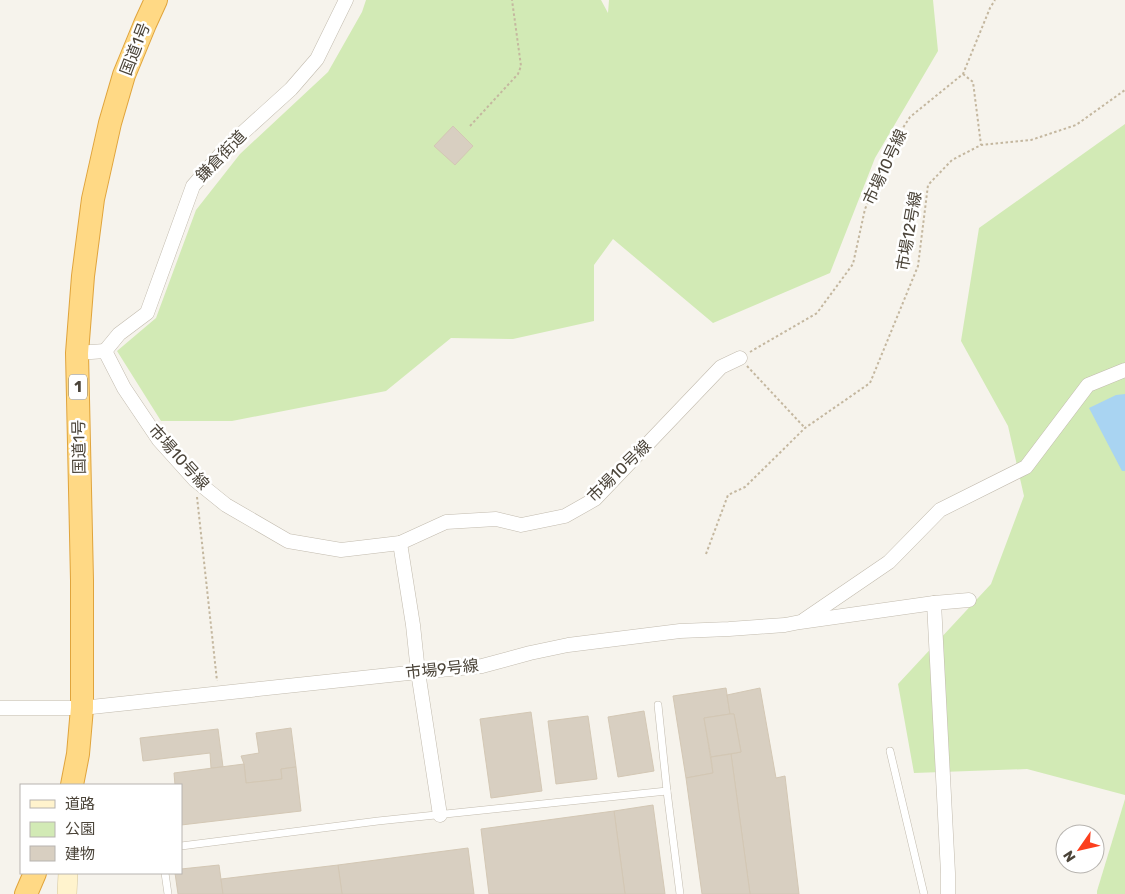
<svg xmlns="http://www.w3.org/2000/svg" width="1125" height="894" font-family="Rubik,'Noto Sans JP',sans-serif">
	<rect width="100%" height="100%" fill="#f6f3ec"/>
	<g fill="#d2eab5">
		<polygon points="366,0 601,0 608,13 609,0 933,0 938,51 875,158 830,273 713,323 613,239 594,265 594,321 513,339 451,338 386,391 232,421 161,421 117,351 156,318 196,210 240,154 328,72 362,12"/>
		<polygon points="1125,124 1125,795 1027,769 914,773 898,684 991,584 1024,496 1008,426 961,341 979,228"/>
		<polygon points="1125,799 1125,894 1097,894 1097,891"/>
	</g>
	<polygon fill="#a9d4f2" points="1125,394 1125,471 1122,471 1089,408 1116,395"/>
	<g fill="#d8cfc1" stroke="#d3c7b4">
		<polygon points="453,126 473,146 455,165 434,146"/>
		<polygon points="726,688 730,714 704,718 713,773 686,778 673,696"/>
		<polygon points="760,688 776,778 785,776 799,894 750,894 731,754 741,752 734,714 730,714 727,695"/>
		<polygon points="644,711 654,771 618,777 608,717"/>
		<polygon points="531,712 542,791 491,798 480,719"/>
		<polygon points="730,714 734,714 741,752 711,757 704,718"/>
		<polygon points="588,716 597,779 556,784 548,721"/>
		<polygon points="291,728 296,767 281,769 282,779 246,783 244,764 241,756 259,753 256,733"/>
		<polygon points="218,729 223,767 211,768 210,753 143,761 140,738"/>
		<polygon points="731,754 750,894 702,894 686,778 713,773 711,757"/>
		<polygon points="244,764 246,783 282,779 281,769 296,767 301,811 181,825 181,785 175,785 174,773"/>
		<polygon points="653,805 665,894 625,894 614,811"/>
		<polygon points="614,811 625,894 489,894 481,829"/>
		<polygon points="468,848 474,894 342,894 338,865"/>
		<polygon points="219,865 223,894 178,894 175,873 181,873 181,869"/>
		<polygon points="338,865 342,894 223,894 221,879"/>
	</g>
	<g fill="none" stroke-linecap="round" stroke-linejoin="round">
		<defs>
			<g id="service">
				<polyline points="658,705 667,791 680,894"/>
				<polyline points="890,751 924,894"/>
				<polyline points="181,846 378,821 667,791"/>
				<polyline points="165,873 168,894"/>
			</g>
			<g id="minor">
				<polyline points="105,351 124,388 159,440 195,480 226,505 288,541 341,550 400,543 446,522 496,519 521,525 565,516 595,499 721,367 740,358"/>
				<polyline points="105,351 119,334 147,313 193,186 227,147 291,89 317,59 346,0"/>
				<polyline points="77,353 105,351"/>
				<polyline points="400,543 413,625 418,672 440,815"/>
				<polyline points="934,603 948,873 948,894"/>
				<polyline points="804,620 889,562 940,510 1026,467 1088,385 1125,370"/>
				<polyline points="0,708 82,708 418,672 482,666 530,653 568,645 680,631 729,629 785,625 800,622 934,603 969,600"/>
			</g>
			<polyline id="secondary" points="67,894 68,873"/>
			<g id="trunk">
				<polyline points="72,785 78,754 82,708 82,580 77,353 83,276 93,199 110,123 124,75 145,24 156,0"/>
				<polyline points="26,894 35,873"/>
			</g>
		</defs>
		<use href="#service" stroke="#c2bbae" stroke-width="8"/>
		<use href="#minor" stroke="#c2bbae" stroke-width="15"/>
		<use href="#secondary" stroke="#d6c79b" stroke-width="20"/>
		<use href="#trunk" stroke="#e0a43c" stroke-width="24"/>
		<g stroke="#c4b79f" stroke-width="2" stroke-dasharray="2.5 2.5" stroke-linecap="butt">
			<polyline points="963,74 973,82 981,145"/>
			<polyline points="470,126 518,74 521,66 512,0"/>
			<polyline points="750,352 817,313 853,264 865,209 899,134 910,117 963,74 990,8 995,0"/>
			<polyline points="747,366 805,428"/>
			<polyline points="197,497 217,681"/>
			<polyline points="706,554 728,495 745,487 805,428 870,383 918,266 928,185 952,160 981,145 1031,140 1076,125 1125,90"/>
		</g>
		<use href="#service" stroke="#fff" stroke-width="7"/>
		<use href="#minor" stroke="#fff" stroke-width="14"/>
		<use href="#secondary" stroke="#fff3cd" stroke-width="19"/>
		<use href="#trunk" stroke="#ffd985" stroke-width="22"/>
	</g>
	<g text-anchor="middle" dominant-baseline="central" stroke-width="5" stroke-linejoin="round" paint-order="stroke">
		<rect fill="#fff" stroke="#817c74" stroke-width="1" x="69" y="374.5" width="18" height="25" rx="4"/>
		<g font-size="15" font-weight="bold" fill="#4b4439">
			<text x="78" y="387">1</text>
		</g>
		<g font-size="16" fill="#4b4439" stroke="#fff">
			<text transform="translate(135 49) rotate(-69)">国道1号</text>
			<text transform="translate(221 156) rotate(-46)">鎌倉街道</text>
			<text transform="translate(885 167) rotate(-65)">市場10号線</text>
			<text transform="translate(909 231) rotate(-80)">市場12号線</text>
			<text transform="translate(79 447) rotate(-91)">国道1号</text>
			<text transform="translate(179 457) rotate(48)">市場10号線</text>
			<text transform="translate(619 471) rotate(-44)">市場10号線</text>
			<text transform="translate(442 669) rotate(-6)">市場9号線</text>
		</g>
	</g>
	<rect x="20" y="784" width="162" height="90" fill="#ffffff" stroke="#b7b4b0"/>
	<rect x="30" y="800" width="25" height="8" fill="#fff3cd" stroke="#b7b4b0"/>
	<text x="65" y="809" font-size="15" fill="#4b4439">道路</text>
	<rect x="30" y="822" width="25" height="15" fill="#d2eab5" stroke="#b7b4b0"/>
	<text x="65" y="834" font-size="15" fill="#4b4439">公園</text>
	<rect x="30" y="846" width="25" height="15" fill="#d8cfc1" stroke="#b7b4b0"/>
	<text x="65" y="859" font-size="15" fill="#4b4439">建物</text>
	<g transform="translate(1080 849) rotate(236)"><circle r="24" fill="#ffffff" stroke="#b7b4b0"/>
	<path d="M0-4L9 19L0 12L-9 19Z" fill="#fc3f1d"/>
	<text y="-8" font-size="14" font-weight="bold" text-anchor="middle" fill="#4b4439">N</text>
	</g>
</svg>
